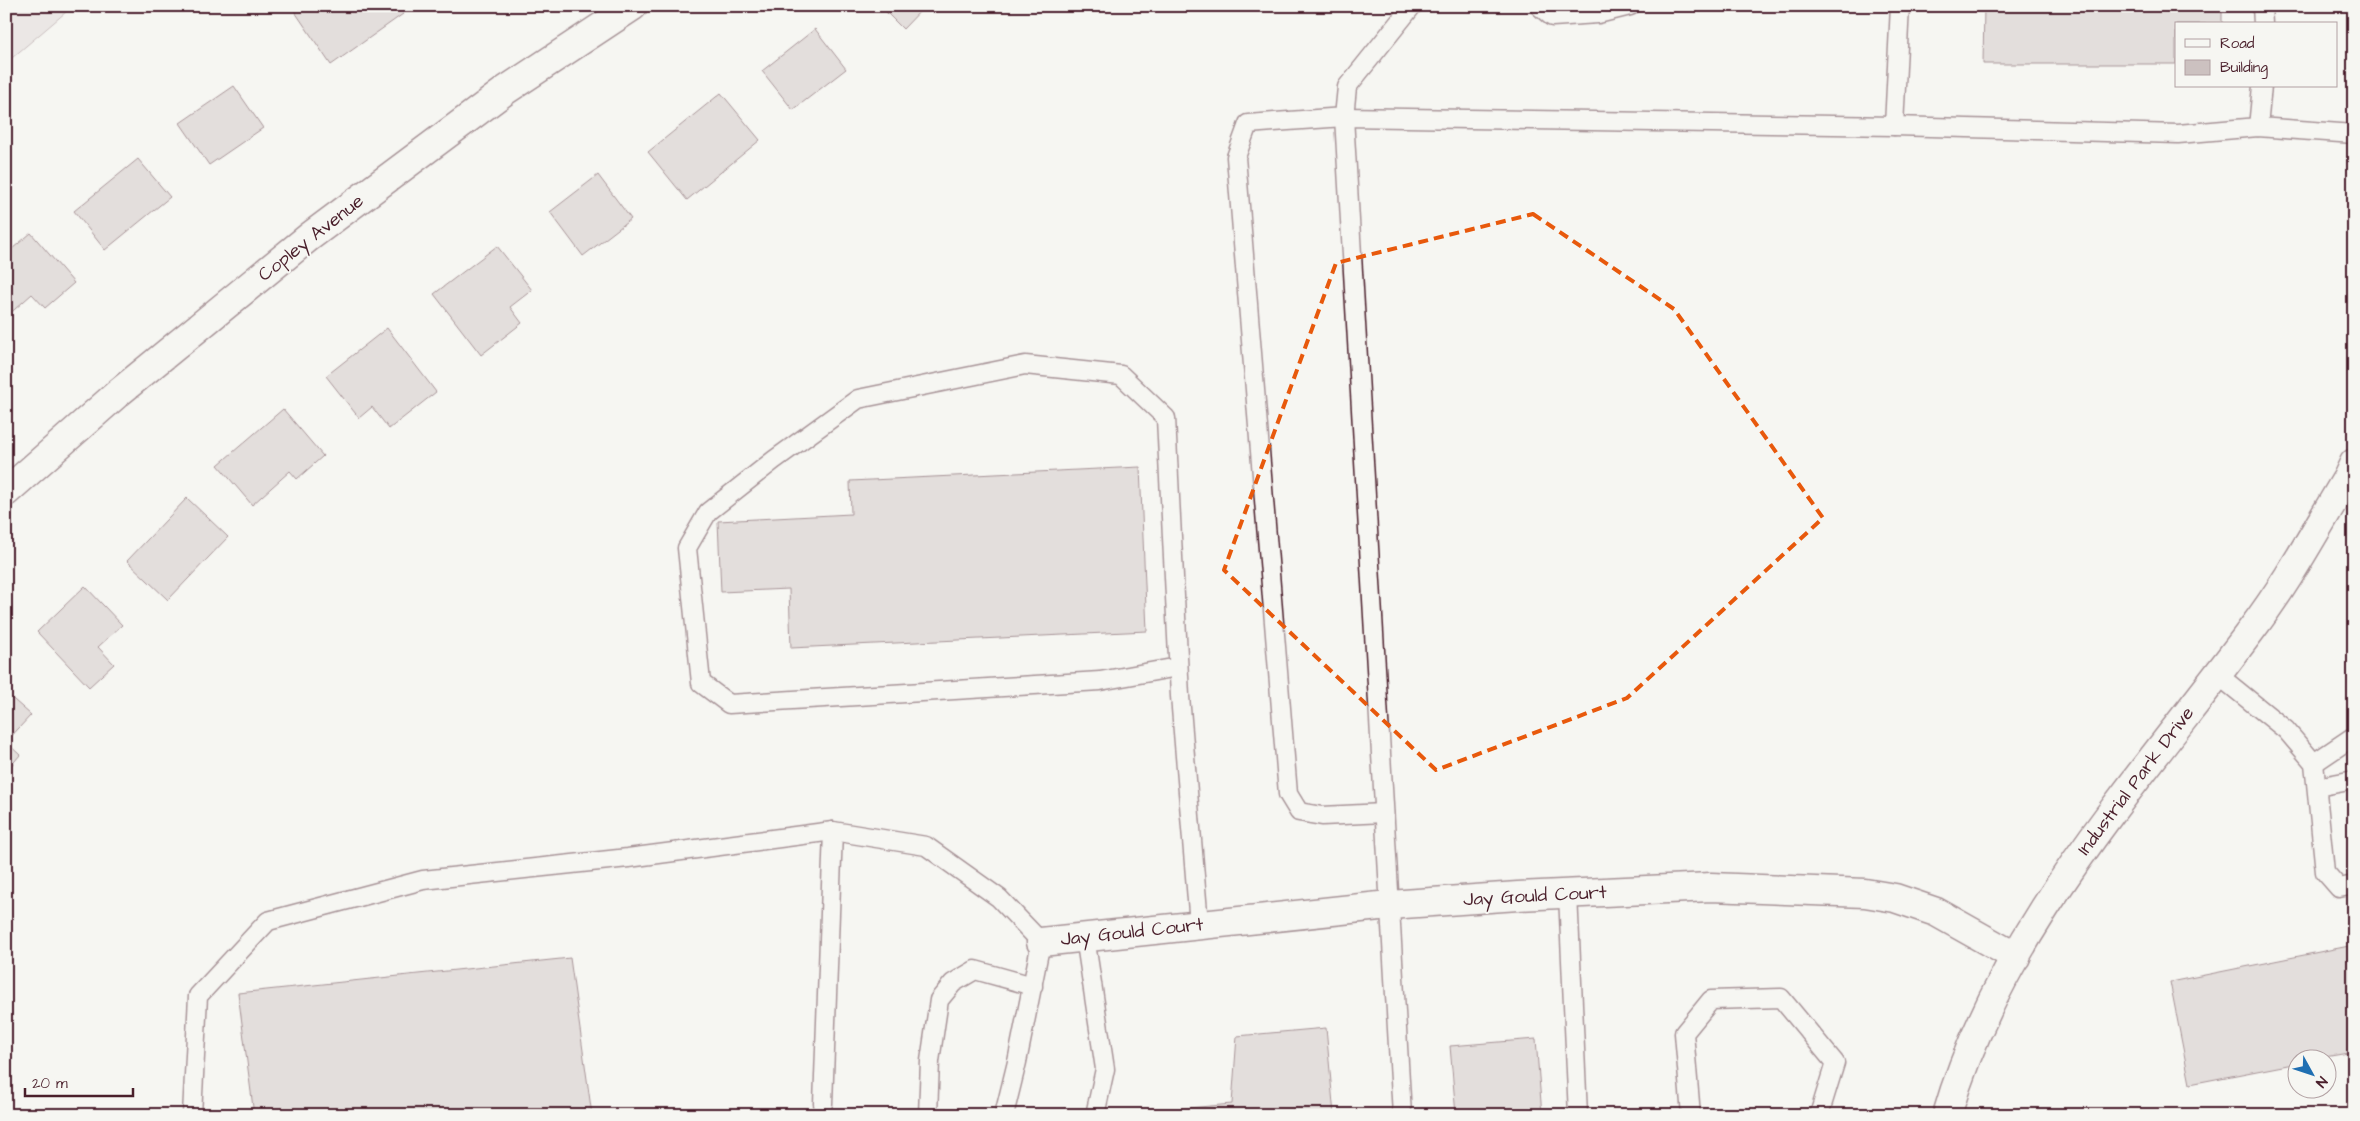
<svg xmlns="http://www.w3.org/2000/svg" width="2360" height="1121" font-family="'Architects Daughter',sans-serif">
	<rect width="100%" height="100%" fill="#f6f6f2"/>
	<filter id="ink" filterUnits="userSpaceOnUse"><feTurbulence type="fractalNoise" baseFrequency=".02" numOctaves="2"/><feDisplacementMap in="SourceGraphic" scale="10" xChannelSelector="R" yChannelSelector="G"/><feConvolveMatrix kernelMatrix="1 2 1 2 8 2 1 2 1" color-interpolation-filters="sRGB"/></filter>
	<g filter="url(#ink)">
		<polygon fill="#ddd6d5" stroke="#947a80" points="6,6 73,6 6,63"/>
		<g fill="#ccc1c0" stroke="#4a1f2b">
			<polygon points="291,6 398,6 403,14 331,65"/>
			<polygon points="880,6 925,6 903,29"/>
			<polygon points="1984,6 2222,6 2222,24 2176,24 2176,64 1983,64"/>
			<polygon points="815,29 846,69 793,110 762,71"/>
			<polygon points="234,86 263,128 209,165 180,123"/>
			<polygon points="721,93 760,140 687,200 648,152"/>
			<polygon points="138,159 170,197 105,250 74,211"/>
			<polygon points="598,175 631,219 583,256 550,212"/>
			<polygon points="31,233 74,283 45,308 32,294 6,317 6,254"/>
			<polygon points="497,246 532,290 510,307 522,323 481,355 434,294"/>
			<polygon points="387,328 436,392 389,429 372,407 359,418 326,376"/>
			<polygon points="283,409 323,456 297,479 290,471 252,505 218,465"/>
			<polygon points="1140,467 1147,631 791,648 789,589 721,592 718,521 851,514 850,481"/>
			<polygon points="187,498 228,537 168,600 127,561"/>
			<polygon points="85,586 122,625 98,647 114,664 89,687 37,632"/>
			<polygon points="6,693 31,715 6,742"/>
			<polygon points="6,742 20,755 9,768 6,766"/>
			<polygon points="2354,945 2354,1052 2319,1058 2298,1058 2298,1063 2190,1084 2170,982"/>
			<polygon points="570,958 592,1115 254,1115 238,993"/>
			<polygon points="1326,1028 1334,1115 1133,1115 1133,1113 1232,1104 1237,1036"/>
			<polygon points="1536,1039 1542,1115 1456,1115 1450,1046"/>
		</g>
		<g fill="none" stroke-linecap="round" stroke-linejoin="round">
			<defs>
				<g id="lane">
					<polyline points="1539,6 1552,17 1598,14 1630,6"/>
					<polyline points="2262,6 2263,24"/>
					<polyline points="1894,126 1900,6"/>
					<polyline points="2258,127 2262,86"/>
					<polyline points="1178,667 1100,681 729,704 701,683 687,548 708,512 774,460 858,399 1025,365 1121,375 1166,418 1180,696 1199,924"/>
					<polyline points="2218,675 2286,730 2314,763 2325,872 2339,888 2354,885"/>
					<polyline points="2314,763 2354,736"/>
					<polyline points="2317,787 2354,780"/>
					<polyline points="1384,813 1322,816 1299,812 1288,794 1236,157 1248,124 1344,117 1347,87 1412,6"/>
					<polyline points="1568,894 1578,1115"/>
					<polyline points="1085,937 1105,1069 1095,1115"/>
					<polyline points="823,1104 833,831"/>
					<polyline points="192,1115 198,996 268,921 423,880 628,858 833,831 926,846 999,898 1041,942 1017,1062 1004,1115"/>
					<polyline points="928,1115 930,1061 939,1000 953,983 975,970 1033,986"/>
					<polyline points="1402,1115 1344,117 1894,126 2178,134 2258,127 2354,134"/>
					<polyline points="1691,1115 1684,1033 1711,1000 1781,998 1835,1063 1819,1115"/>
				</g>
				<polyline id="street" points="1041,942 1389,905 1518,896 1711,887 1865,893 1895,898 1936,912 2016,957"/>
				<g id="secondary">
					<polyline points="6,492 117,394 309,237 506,90 633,6"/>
					<path d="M1947,1115C2000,930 2140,780 2252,629C2288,582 2316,529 2347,478L2354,463"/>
				</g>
			</defs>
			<use href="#lane" stroke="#4a1f2b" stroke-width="21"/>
			<use href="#street" stroke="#4a1f2b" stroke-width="31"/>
			<use href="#secondary" stroke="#4a1f2b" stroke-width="31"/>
			<use href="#lane" stroke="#f6f6f2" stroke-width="18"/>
			<use href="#street" stroke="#f6f6f2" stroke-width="28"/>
			<use href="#secondary" stroke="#f6f6f2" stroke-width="28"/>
		</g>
	</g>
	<path d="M0 0H2360V1121H0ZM1533,214L1674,309L1823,518L1627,698L1436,770L1224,570L1336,263Z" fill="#f6f6f2" fill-opacity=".55" fill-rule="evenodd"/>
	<path fill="none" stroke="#e8590c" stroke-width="4" stroke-dasharray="10 6" stroke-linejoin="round" d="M1533,214L1674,309L1823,518L1627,698L1436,770L1224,570L1336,263Z"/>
	<g text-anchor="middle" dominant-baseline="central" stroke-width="4" stroke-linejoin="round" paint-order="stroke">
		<g font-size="19" fill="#4a1f2b" stroke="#f6f6f2">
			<text transform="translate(311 238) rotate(-38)">Copley Avenue</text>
			<text transform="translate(2136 781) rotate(-53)">Industrial Park Drive</text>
			<text transform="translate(1535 896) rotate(-3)">Jay Gould Court</text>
			<text transform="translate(1132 932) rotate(-6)">Jay Gould Court</text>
		</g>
	</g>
	<rect width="2360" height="1121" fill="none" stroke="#f6f6f2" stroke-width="25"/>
	<rect x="12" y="12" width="2335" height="1096" fill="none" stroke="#4a1f2b" stroke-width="2" filter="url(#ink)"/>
	<rect x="2175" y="22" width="162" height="65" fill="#f6f6f2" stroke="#b1a0a2"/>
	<rect x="2185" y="39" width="25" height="8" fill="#f6f6f2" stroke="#b1a0a2"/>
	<text x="2220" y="48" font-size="15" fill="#4a1f2b">Road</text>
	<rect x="2185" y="60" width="25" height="15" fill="#ccc1c0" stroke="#b1a0a2"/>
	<text x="2220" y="72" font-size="15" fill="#4a1f2b">Building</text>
	<g transform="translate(2312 1074) rotate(130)"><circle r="24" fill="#f6f6f2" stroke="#b1a0a2"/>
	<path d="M0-4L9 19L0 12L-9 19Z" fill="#1f6fb2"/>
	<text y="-8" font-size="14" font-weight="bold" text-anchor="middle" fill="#4a1f2b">N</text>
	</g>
	<path d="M25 1088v8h108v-8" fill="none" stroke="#4a1f2b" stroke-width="2.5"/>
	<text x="32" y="1088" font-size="15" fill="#4a1f2b" stroke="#f6f6f2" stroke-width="4" paint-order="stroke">20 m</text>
</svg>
